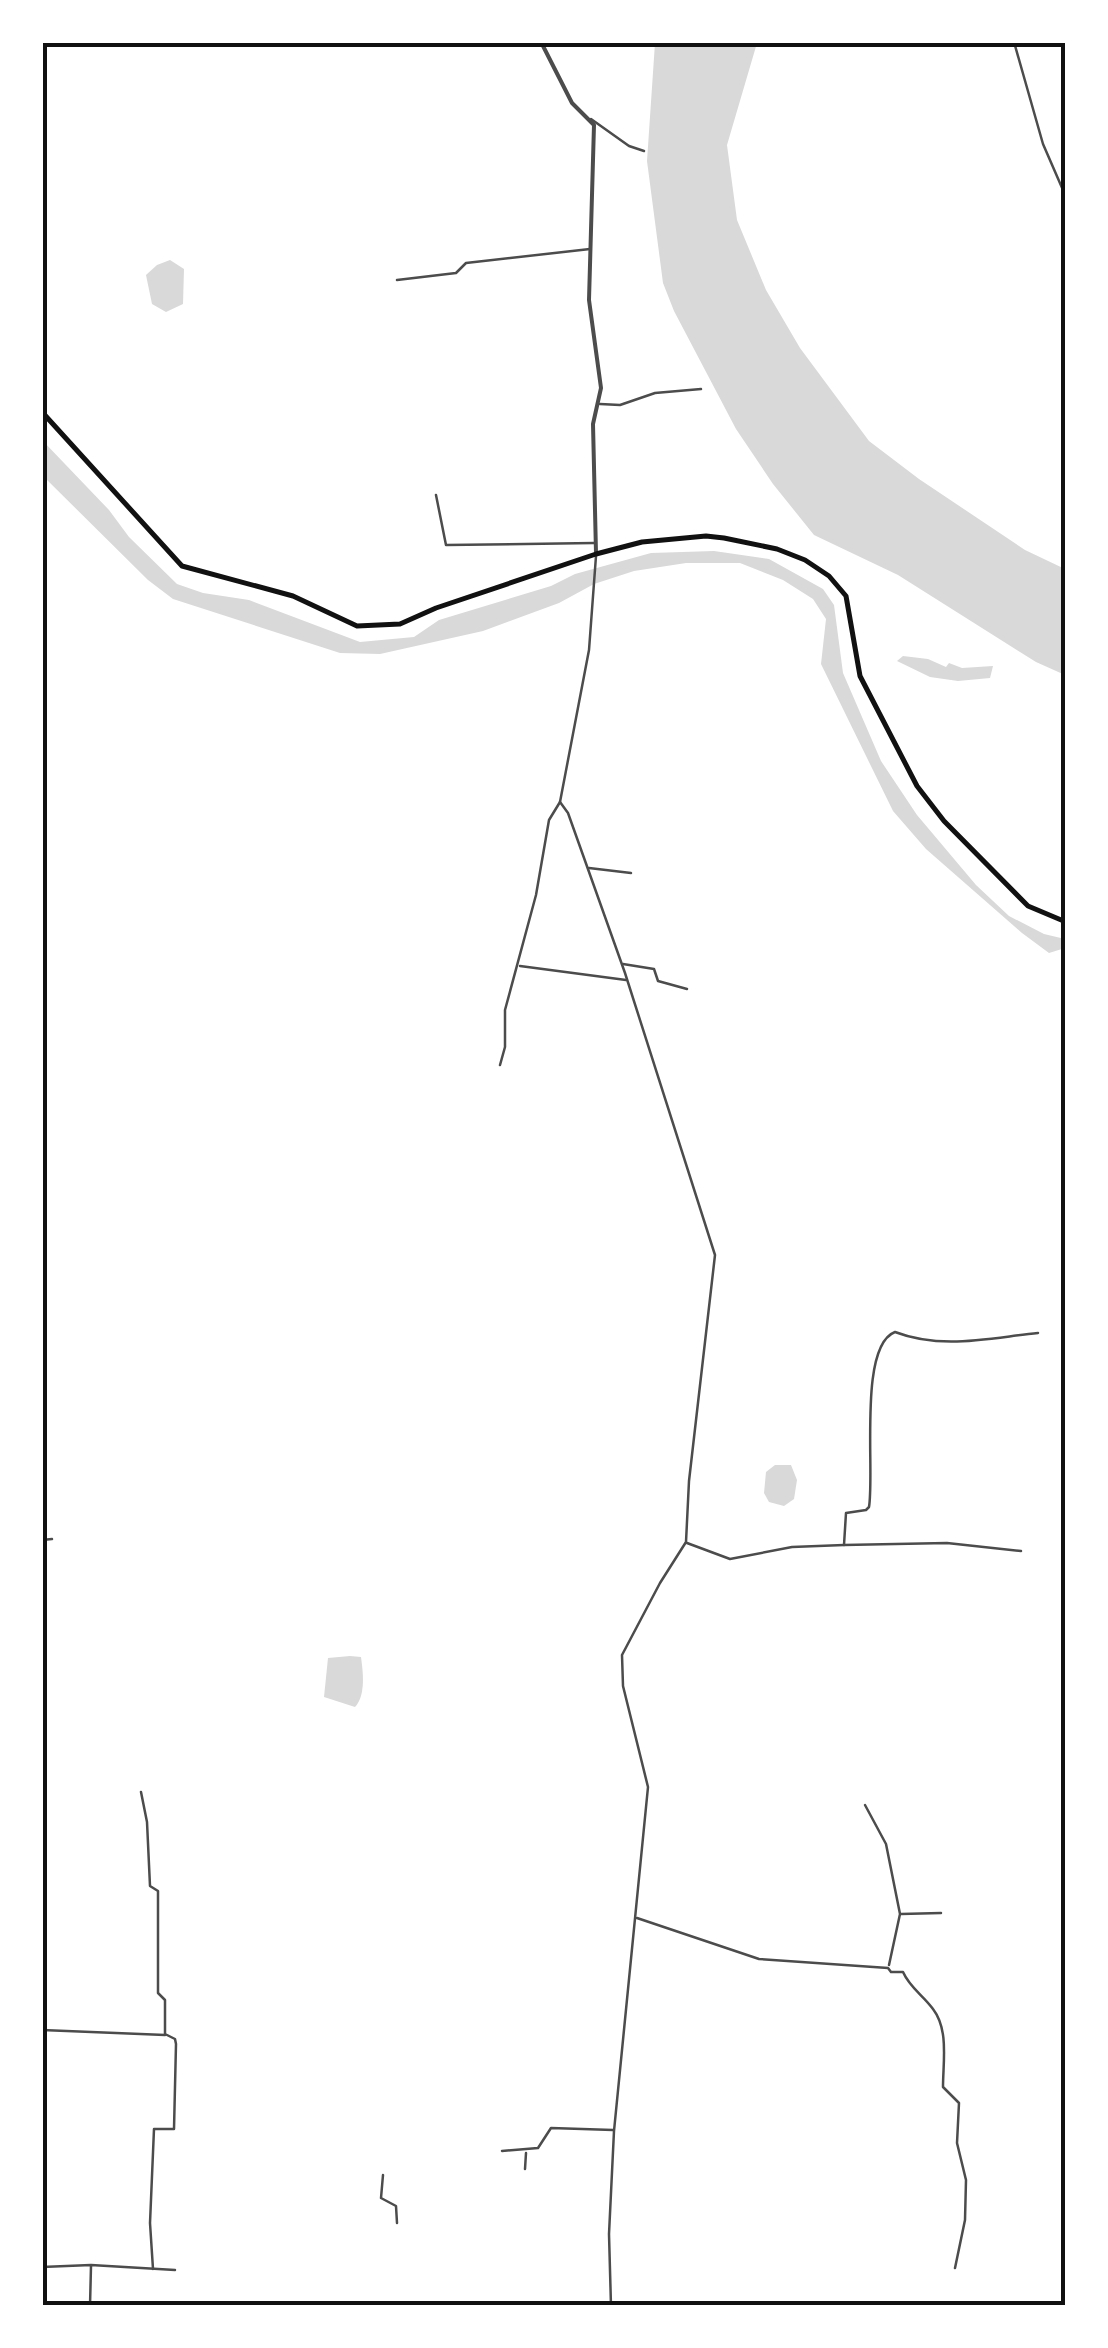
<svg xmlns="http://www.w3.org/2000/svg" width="1108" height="2348" font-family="'Nunito Sans',sans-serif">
	<rect width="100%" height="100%" fill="#fff"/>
	<g fill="#d9d9d9">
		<polygon points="655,43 757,43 727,145 737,220 766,290 800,348 869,441 919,479 1025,550 1065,569 1065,675 1036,662 898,575 814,535 773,484 736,429 674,311 663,283 647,161"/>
		<polygon points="170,260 184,269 183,304 166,312 152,304 146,275 157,265"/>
		<polygon points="42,440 109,510 129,537 177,584 203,593 249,600 360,642 414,637 439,620 551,586 575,574 651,553 714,551 769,559 823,589 834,605 843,673 881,761 917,815 976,885 1009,916 1044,934 1065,939 1065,948 1049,953 1022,933 926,849 893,811 821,664 826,619 813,599 783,580 740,563 686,563 634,571 594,584 559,603 483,631 380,654 340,653 173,599 148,580 43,476"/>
		<polygon points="903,656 928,659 946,667 949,663 962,668 993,666 990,678 958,681 930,677 897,661"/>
		<polygon points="775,1465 791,1465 797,1480 794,1499 784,1506 769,1502 764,1493 766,1472"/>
		<path d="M350,1656L361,1657C363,1672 366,1695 355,1707L324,1697L328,1658Z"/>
	</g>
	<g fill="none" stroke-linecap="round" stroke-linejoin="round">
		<g stroke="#4c4c4c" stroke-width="2.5">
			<polyline points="1014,42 1043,144 1066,197"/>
			<polyline points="591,119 629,146 644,151"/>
			<polyline points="397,280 456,273 466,263 590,249"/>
			<polyline points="600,404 620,405 655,393 701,389"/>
			<polyline points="436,495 446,545 594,543"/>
			<polyline points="560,802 568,813 625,973 715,1255 689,1481 686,1542 660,1583 622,1655 623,1686 648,1787 614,2131 609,2234 611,2306"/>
			<polyline points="589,868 631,873"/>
			<polyline points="623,964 654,969 658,981 687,989"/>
			<polyline points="520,966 626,980"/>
			<polyline points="500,1065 505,1047 505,1010 536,895 549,820 560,802 589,650 596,556"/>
			<polyline points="42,1540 52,1539"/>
			<polyline points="687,1543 730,1559 792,1547 844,1545"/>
			<path d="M1021,1551L947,1543L844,1545L846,1513L866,1510L869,1507C875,1471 858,1346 895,1332C942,1350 989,1338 1038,1333"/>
			<polyline points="141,1792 147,1822 150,1886 158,1891 158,1993 165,2000 165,2034 175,2039 176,2044 174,2129 154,2129 150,2223 153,2269"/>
			<polyline points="865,1805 886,1844 900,1914 889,1965"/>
			<polyline points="901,1914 941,1913"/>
			<path d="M637,1918L759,1959L888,1968L891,1972H903C910,1988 923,1995 933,2009C949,2030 943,2062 943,2087L959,2103L957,2143L966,2180L965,2220L955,2268"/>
			<polyline points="42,2030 165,2035"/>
			<polyline points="502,2151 538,2148 551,2128 613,2130"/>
			<polyline points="525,2169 526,2153"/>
			<polyline points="383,2175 381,2198 396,2206 397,2223"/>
			<polyline points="42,2267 91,2265 175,2270"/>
			<polyline points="90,2306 91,2266"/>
		</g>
		<polyline stroke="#4c4c4c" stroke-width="4" points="541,42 572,103 594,125 589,300 601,388 593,424 596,553"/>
		<polyline stroke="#111" stroke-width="5" points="42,412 182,566 293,596 357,626 400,624 436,608 596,554 642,542 706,536 724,538 777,549 805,560 829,576 846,596 860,676 917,786 944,821 1028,906 1066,922"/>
	</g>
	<rect width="1108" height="2348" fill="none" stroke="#ffffff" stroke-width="90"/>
	<rect x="45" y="45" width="1018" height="2258" fill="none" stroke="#111" stroke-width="4"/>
</svg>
